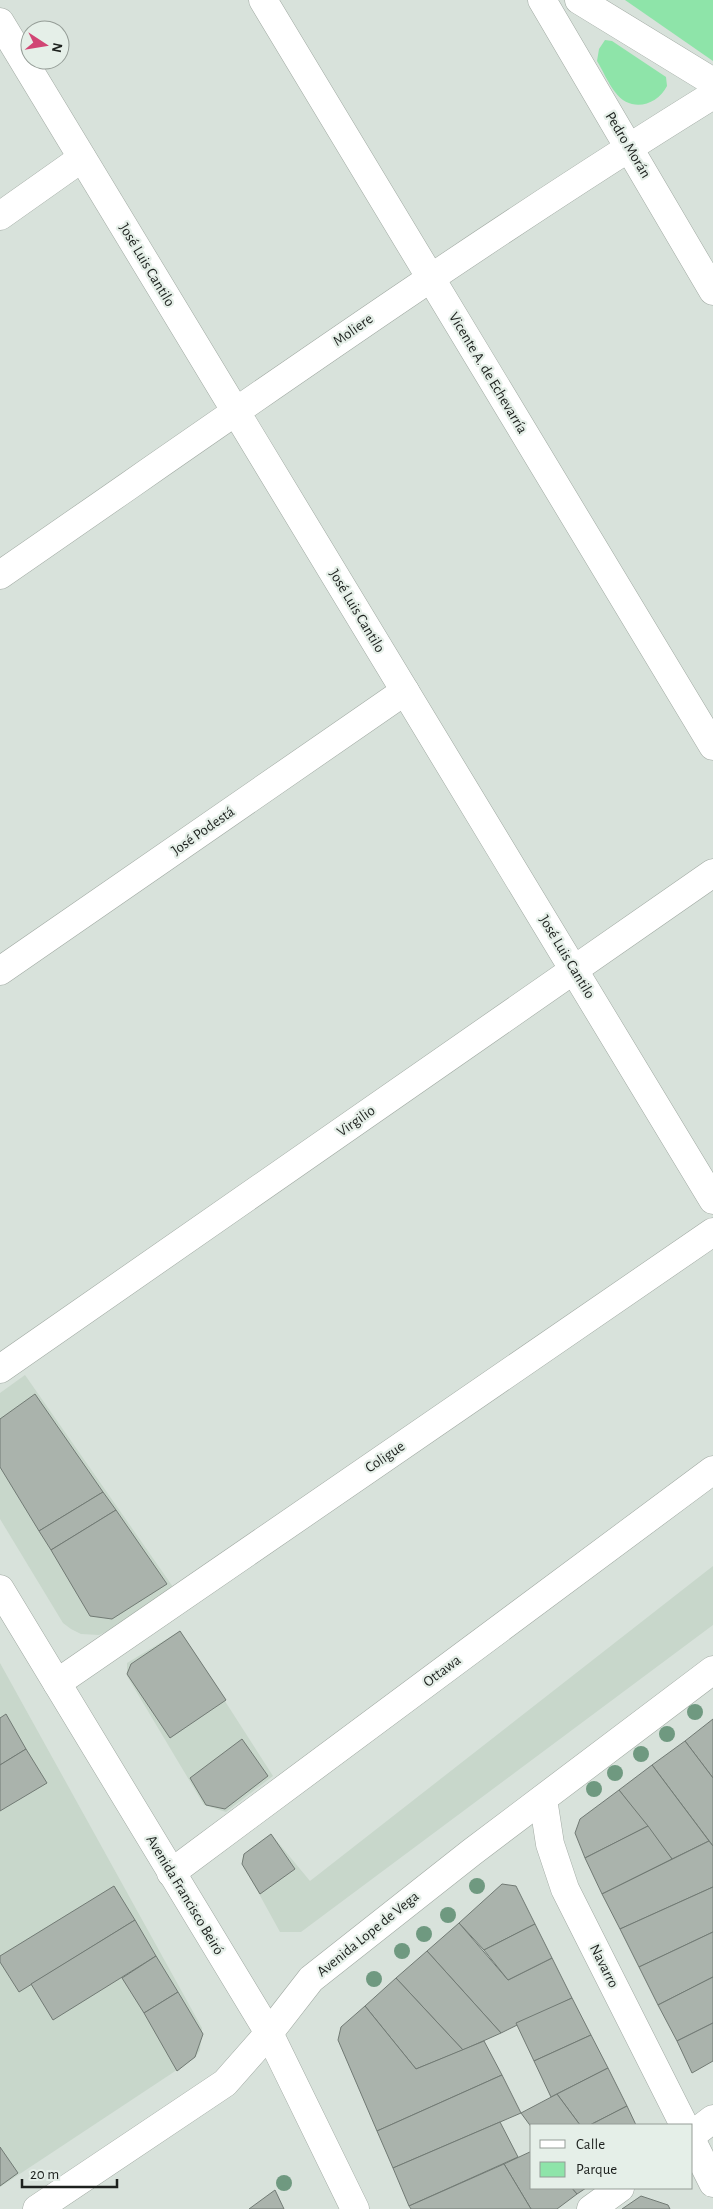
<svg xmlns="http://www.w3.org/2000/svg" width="713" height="2209" font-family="'Alegreya Sans',sans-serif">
	<rect width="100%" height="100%" fill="#d8e2db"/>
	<g fill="#c8d7cb">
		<polygon points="25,1375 173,1587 114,1628 99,1635 81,1634 71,1629 63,1623 0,1519 0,1393"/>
		<polygon points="713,1566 713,1625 301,1932 280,1932 242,1863 243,1856 271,1834 310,1881"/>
		<polygon points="180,1631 273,1776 226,1812 204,1805 127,1676 127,1663"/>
		<polygon points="0,1663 202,2028 200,2050 195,2058 0,2187"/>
	</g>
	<g fill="#8ee4a9">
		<polygon points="625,0 713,0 713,61"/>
		<path d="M605,40L612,41L666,77L667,86C657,106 630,113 615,92C608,83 603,71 597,61L599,49Z"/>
	</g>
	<g fill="#aab3ac" stroke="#717a74">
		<polygon points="35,1394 103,1492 39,1531 0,1467 0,1419"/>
		<polygon points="103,1492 116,1510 51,1550 39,1531"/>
		<polygon points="116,1510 167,1584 112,1619 90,1616 51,1550"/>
		<polygon points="180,1631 226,1700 170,1738 127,1674 131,1664"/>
		<polygon points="6,1714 26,1749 0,1765 0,1718"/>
		<polygon points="713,1719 713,1778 685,1741"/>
		<polygon points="242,1739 268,1776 225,1809 206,1805 190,1778"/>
		<polygon points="685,1741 713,1778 713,1846 652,1765"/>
		<polygon points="26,1749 47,1783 0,1811 0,1765"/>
		<polygon points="652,1765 709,1841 672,1859 619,1790"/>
		<polygon points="619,1790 648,1826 585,1858 575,1833 580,1819"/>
		<polygon points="648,1826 672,1859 602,1894 585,1858"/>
		<polygon points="271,1834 295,1869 260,1894 242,1864 244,1854"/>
		<polygon points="709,1841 713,1846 713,1887 620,1929 602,1894"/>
		<polygon points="502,1884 516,1886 535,1924 484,1950 459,1923"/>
		<polygon points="114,1886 135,1920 19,1992 0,1962 0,1956"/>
		<polygon points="713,1887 713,1932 639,1967 620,1929"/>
		<polygon points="135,1920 156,1956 53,2020 31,1984"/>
		<polygon points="459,1923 508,1980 552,1958 572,1998 501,2033 427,1951"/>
		<polygon points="535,1924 552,1958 508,1980 484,1950"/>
		<polygon points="713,1932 713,1977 658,2005 639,1967"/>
		<polygon points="427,1951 501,2033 463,2050 396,1978"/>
		<polygon points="156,1956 178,1992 144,2013 122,1978"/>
		<polygon points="713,1977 713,2023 677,2041 658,2005"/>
		<polygon points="396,1978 463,2050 416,2069 365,2006"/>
		<polygon points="178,1992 203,2034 195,2057 177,2071 144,2013"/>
		<polygon points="572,1998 591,2035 534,2061 516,2023"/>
		<polygon points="365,2006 416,2069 484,2041 502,2075 377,2131 338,2040 341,2027"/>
		<polygon points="713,2023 713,2061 692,2073 677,2041"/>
		<polygon points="591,2035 608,2068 551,2097 534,2061"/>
		<polygon points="608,2068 627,2106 590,2125 580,2125 557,2094"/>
		<polygon points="502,2075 521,2113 393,2168 377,2131"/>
		<polygon points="557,2094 580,2125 532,2125 532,2128 521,2113"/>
		<polygon points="627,2106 636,2125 590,2125"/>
		<polygon points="500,2122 518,2157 409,2206 393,2168"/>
		<polygon points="0,2147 18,2173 0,2186"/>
		<polygon points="532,2151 532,2188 572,2188 577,2194 557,2209 531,2209 504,2164"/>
		<polygon points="504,2164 531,2209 411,2209 409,2206"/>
		<polygon points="572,2188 586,2188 577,2194"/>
		<polygon points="275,2190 284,2209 249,2209"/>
		<polygon points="641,2196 668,2205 670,2209 622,2209"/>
	</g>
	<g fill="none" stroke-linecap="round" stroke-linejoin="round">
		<defs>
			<g id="street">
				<polyline points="263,0 713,746"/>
				<polyline points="542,0 713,291"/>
				<polyline points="0,22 713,1200"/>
				<polyline points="0,216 82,158"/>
				<path d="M0,575C236,412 469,246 713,95"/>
				<polyline points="0,971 405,691"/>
				<polyline points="0,1369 713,873"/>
				<polyline points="57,1683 713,1232"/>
				<polyline points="543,1799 550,1844 565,1889 684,2125"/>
				<polyline points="171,1873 713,1470"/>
				<polyline points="692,2135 713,2119"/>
				<polyline points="692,2141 713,2183"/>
				<polyline points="591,2209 620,2188"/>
			</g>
			<g id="secondary">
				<polyline points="579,0 713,82"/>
				<polyline points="0,1589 269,2033 355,2209"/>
				<polyline points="37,2209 225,2083 269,2033 311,1979 472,1852 713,1670"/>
			</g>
		</defs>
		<use href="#street" stroke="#a0a9a2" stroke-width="29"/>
		<use href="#secondary" stroke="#a0a9a2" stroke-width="29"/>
		<use href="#street" stroke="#fff" stroke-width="28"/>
		<use href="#secondary" stroke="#fff" stroke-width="28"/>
	</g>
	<g fill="#6f9980">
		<circle cx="695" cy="1712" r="8"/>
		<circle cx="667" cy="1734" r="8"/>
		<circle cx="641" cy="1754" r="8"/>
		<circle cx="615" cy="1773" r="8"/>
		<circle cx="594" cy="1789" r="8"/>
		<circle cx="477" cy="1886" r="8"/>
		<circle cx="448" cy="1915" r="8"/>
		<circle cx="424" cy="1934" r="8"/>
		<circle cx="402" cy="1951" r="8"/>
		<circle cx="374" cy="1979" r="8"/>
		<circle cx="284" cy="2183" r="8"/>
	</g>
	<g text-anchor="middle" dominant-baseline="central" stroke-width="4.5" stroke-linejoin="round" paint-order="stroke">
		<g font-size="15" fill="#1d211e" stroke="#e5efe8">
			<text transform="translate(628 145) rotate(59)">Pedro Morán</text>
			<text transform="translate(147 265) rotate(59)">José Luis Cantilo</text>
			<text transform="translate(353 330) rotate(-35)">Moliere</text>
			<text transform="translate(488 373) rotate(59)">Vicente A. de Echevarría</text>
			<text transform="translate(357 611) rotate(59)">José Luis Cantilo</text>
			<text transform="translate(203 831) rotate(-35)">José Podestá</text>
			<text transform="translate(567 957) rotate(59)">José Luis Cantilo</text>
			<text transform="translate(356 1121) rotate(-35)">Virgilio</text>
			<text transform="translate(385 1457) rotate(-34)">Coligue</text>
			<text transform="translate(442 1671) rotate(-37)">Ottawa</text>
			<text transform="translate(185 1895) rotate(59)">Avenida Francisco Beiró</text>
			<text transform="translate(368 1934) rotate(-39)">Avenida Lope de Vega</text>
			<text transform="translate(604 1966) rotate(63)">Navarro</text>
		</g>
	</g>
	<rect x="530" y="2124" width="162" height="65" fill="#e5efe8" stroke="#959d97"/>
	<rect x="540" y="2140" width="25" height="8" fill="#ffffff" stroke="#959d97"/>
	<text x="576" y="2149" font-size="15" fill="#1d211e">Calle</text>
	<rect x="540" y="2162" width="25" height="15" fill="#8ee4a9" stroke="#959d97"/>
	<text x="576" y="2174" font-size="15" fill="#1d211e">Parque</text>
	<g transform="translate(45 45) rotate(102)"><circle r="24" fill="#e5efe8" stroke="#959d97"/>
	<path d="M0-4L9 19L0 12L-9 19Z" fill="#d14574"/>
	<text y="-8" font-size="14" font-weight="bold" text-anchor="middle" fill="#1d211e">N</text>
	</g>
	<path d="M22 2179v8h95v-8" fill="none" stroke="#1d211e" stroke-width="2.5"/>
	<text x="30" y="2179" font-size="15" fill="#1d211e" stroke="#e5efe8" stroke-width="4" paint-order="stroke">20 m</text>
</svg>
